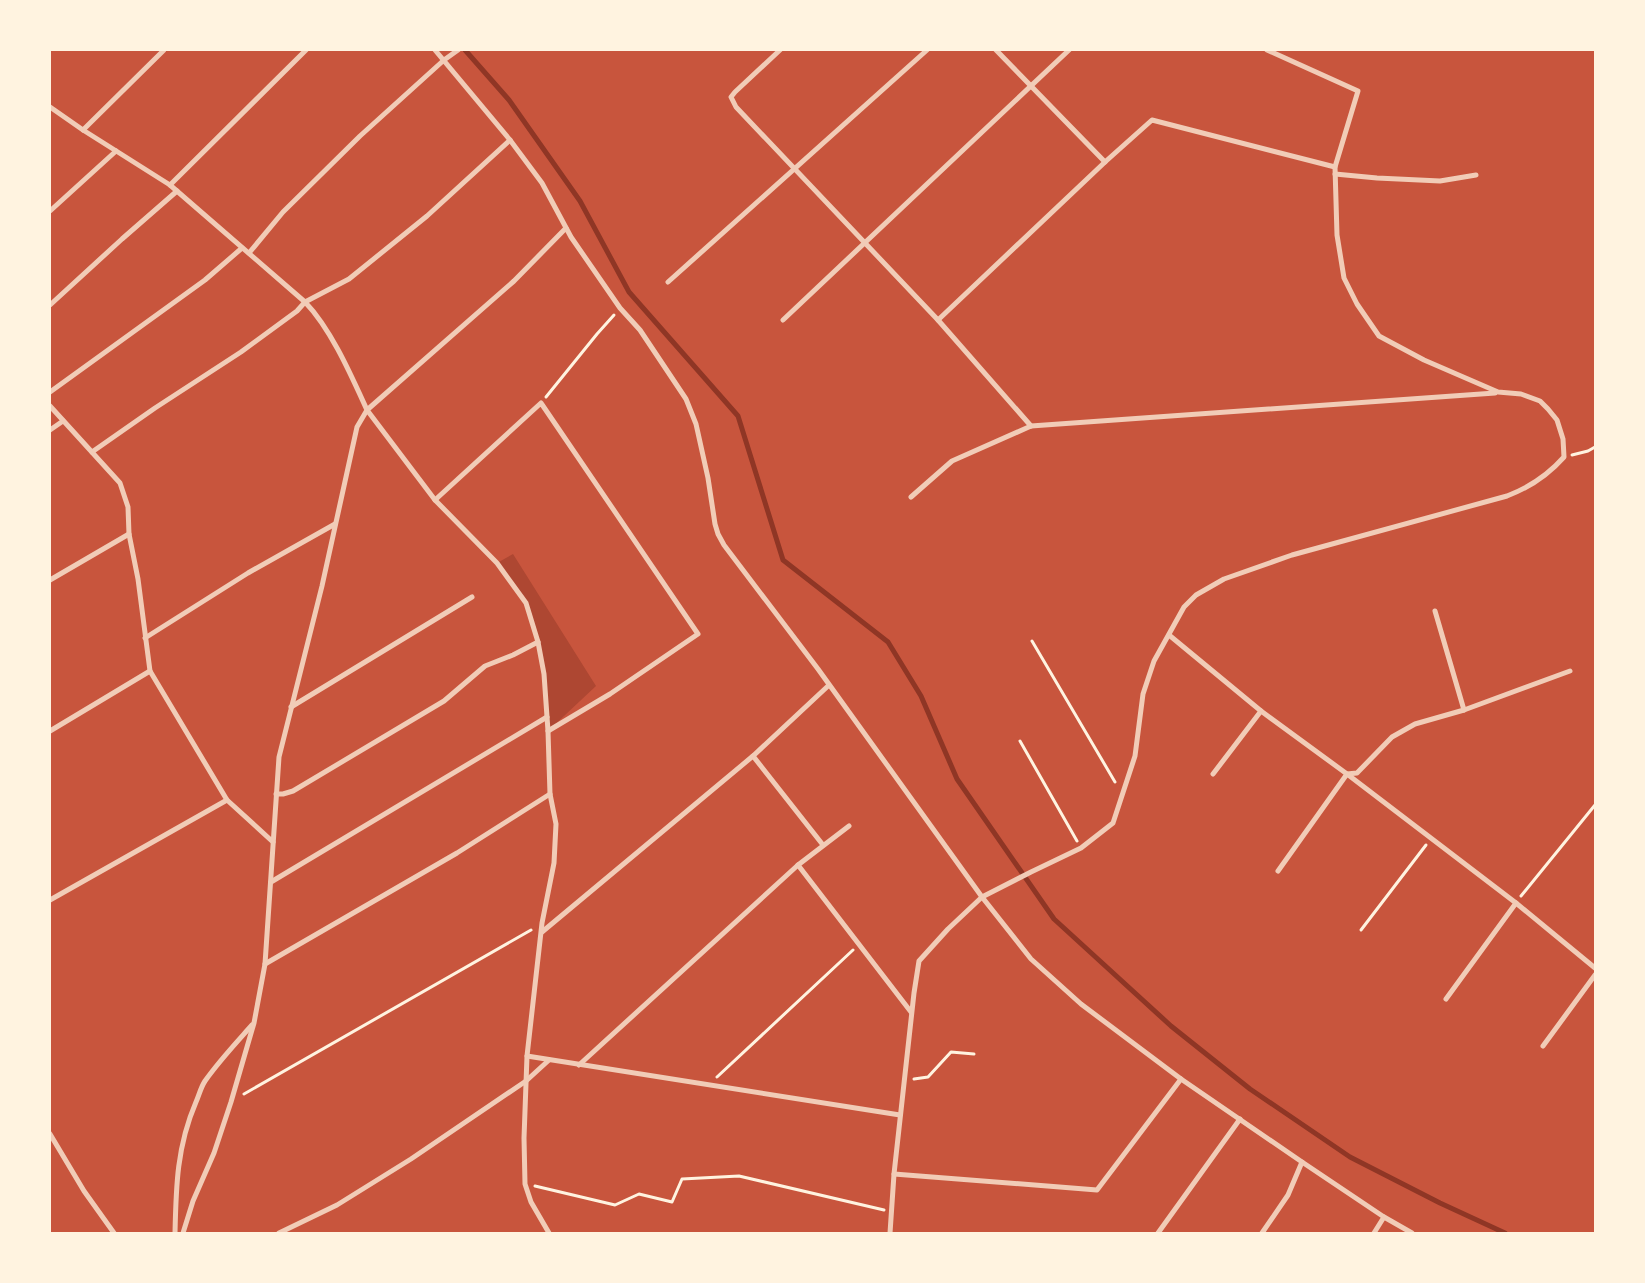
<svg xmlns="http://www.w3.org/2000/svg" width="1645" height="1283" font-family="'Alegreya Sans',sans-serif">
	<rect width="100%" height="100%" fill="#c8553d"/>
	<polygon fill="#ae4732" points="513,554 596,686 548,731 544,674 526,603 497,563"/>
	<g fill="none" stroke-linecap="round" stroke-linejoin="round">
		<polyline stroke="#8f3625" stroke-width="5" points="465,50 509,100 580,201 629,292 738,416 783,560 888,642 921,696 957,779 1054,919 1171,1026 1250,1089 1350,1157 1440,1203 1505,1233"/>
		<g stroke="#fff3e0" stroke-width="3">
			<polyline points="546,397 597,334 614,315"/>
			<polyline points="1572,455 1588,451 1595,447"/>
			<polyline points="1032,641 1115,782"/>
			<polyline points="1020,741 1077,841"/>
			<polyline points="1521,896 1595,805"/>
			<polyline points="1361,930 1426,845"/>
			<polyline points="717,1077 853,950"/>
			<polyline points="914,1079 928,1077 951,1052 974,1054"/>
			<polyline points="244,1094 531,930"/>
			<polyline points="535,1186 615,1205 639,1194 672,1202 682,1179 739,1176 884,1210"/>
		</g>
		<g stroke="#f1ccb7" stroke-width="5">
			<polyline points="435,50 510,140 542,183 571,237 620,308 640,330 686,399 696,424 708,478 715,524 718,534 724,545 818,669 982,897 1031,959 1081,1004 1181,1079 1302,1162 1384,1217 1412,1233"/>
			<polyline points="780,50 735,92 731,97 736,107 938,320 1031,426"/>
			<polyline points="996,50 1105,162"/>
			<path d="M50,107L83,130L170,185L305,302C331,329 351,375 367,410L357,427L322,586L279,757L265,964L254,1023L231,1102L214,1153L193,1201L183,1233"/>
			<polyline points="83,130 164,50"/>
			<polyline points="1335,174 1377,178 1440,181 1476,175"/>
			<polyline points="170,185 306,50"/>
			<polyline points="50,211 116,151"/>
			<polyline points="249,253 283,212 360,136 444,60 458,50"/>
			<polyline points="668,282 927,50"/>
			<polyline points="50,305 122,239 177,191"/>
			<polyline points="783,320 1069,50"/>
			<polyline points="938,320 1105,162 1152,120 1335,167"/>
			<polyline points="50,392 205,280 242,248"/>
			<polyline points="50,406 120,483 128,507 129,534 138,579 150,671 227,800 273,842"/>
			<polyline points="50,430 63,421"/>
			<polyline points="92,452 155,408 241,352 297,311 305,302 349,279 427,216 510,140"/>
			<polyline points="911,497 952,461 1031,426 1495,393"/>
			<polyline points="435,500 541,403 698,634 610,694 548,731"/>
			<polyline points="50,580 129,534"/>
			<polyline points="1435,611 1464,710"/>
			<polyline points="1169,635 1261,711 1347,774 1516,903 1595,968"/>
			<polyline points="145,638 248,573 335,524"/>
			<polyline points="291,707 472,597"/>
			<polyline points="50,731 150,671"/>
			<polyline points="753,756 823,845"/>
			<polyline points="1213,774 1261,711"/>
			<polyline points="276,794 283,794 293,791 444,701 485,666 513,655 538,642"/>
			<polyline points="798,865 911,1012"/>
			<polyline points="1278,871 1347,774 1357,773 1392,737 1415,724 1464,710 1570,671"/>
			<polyline points="271,882 547,717"/>
			<polyline points="50,900 227,800"/>
			<polyline points="542,932 753,756 828,686"/>
			<polyline points="265,964 457,853 550,794"/>
			<polyline points="1446,999 1516,903"/>
			<polyline points="1543,1046 1595,975"/>
			<polyline points="527,1056 900,1115"/>
			<polyline points="579,1065 798,865 849,826"/>
			<polyline points="50,1134 84,1191 114,1233"/>
			<polyline points="894,1174 1097,1190 1181,1079"/>
			<path d="M175,1233C176,1186 177,1146 196,1102C199,1095 201,1087 205,1081C219,1061 236,1043 252,1025"/>
			<polyline points="279,1233 337,1205 411,1159 526,1081 549,1060"/>
			<polyline points="549,1233 531,1202 525,1184 524,1138 527,1056 542,923 554,863 556,824 550,794 548,731 544,674 538,642 526,603 497,563 435,500 367,410 514,281 566,228"/>
			<path d="M890,1233L894,1174L914,993L919,961L948,929L982,897L1031,872L1081,848L1113,823L1135,756L1143,694L1154,661L1184,607L1196,595L1224,579L1292,555L1507,496C1528,488 1549,474 1564,457L1563,439L1557,420L1548,409L1540,401L1521,394L1498,392L1424,360L1379,336L1357,304L1344,278L1337,235L1335,167L1358,91L1267,50"/>
			<polyline points="1158,1233 1240,1119"/>
			<polyline points="1262,1233 1288,1195 1302,1162"/>
			<polyline points="1374,1233 1384,1217"/>
		</g>
	</g>
	<rect width="1645" height="1283" fill="none" stroke="#fff3e0" stroke-width="102"/>
</svg>
